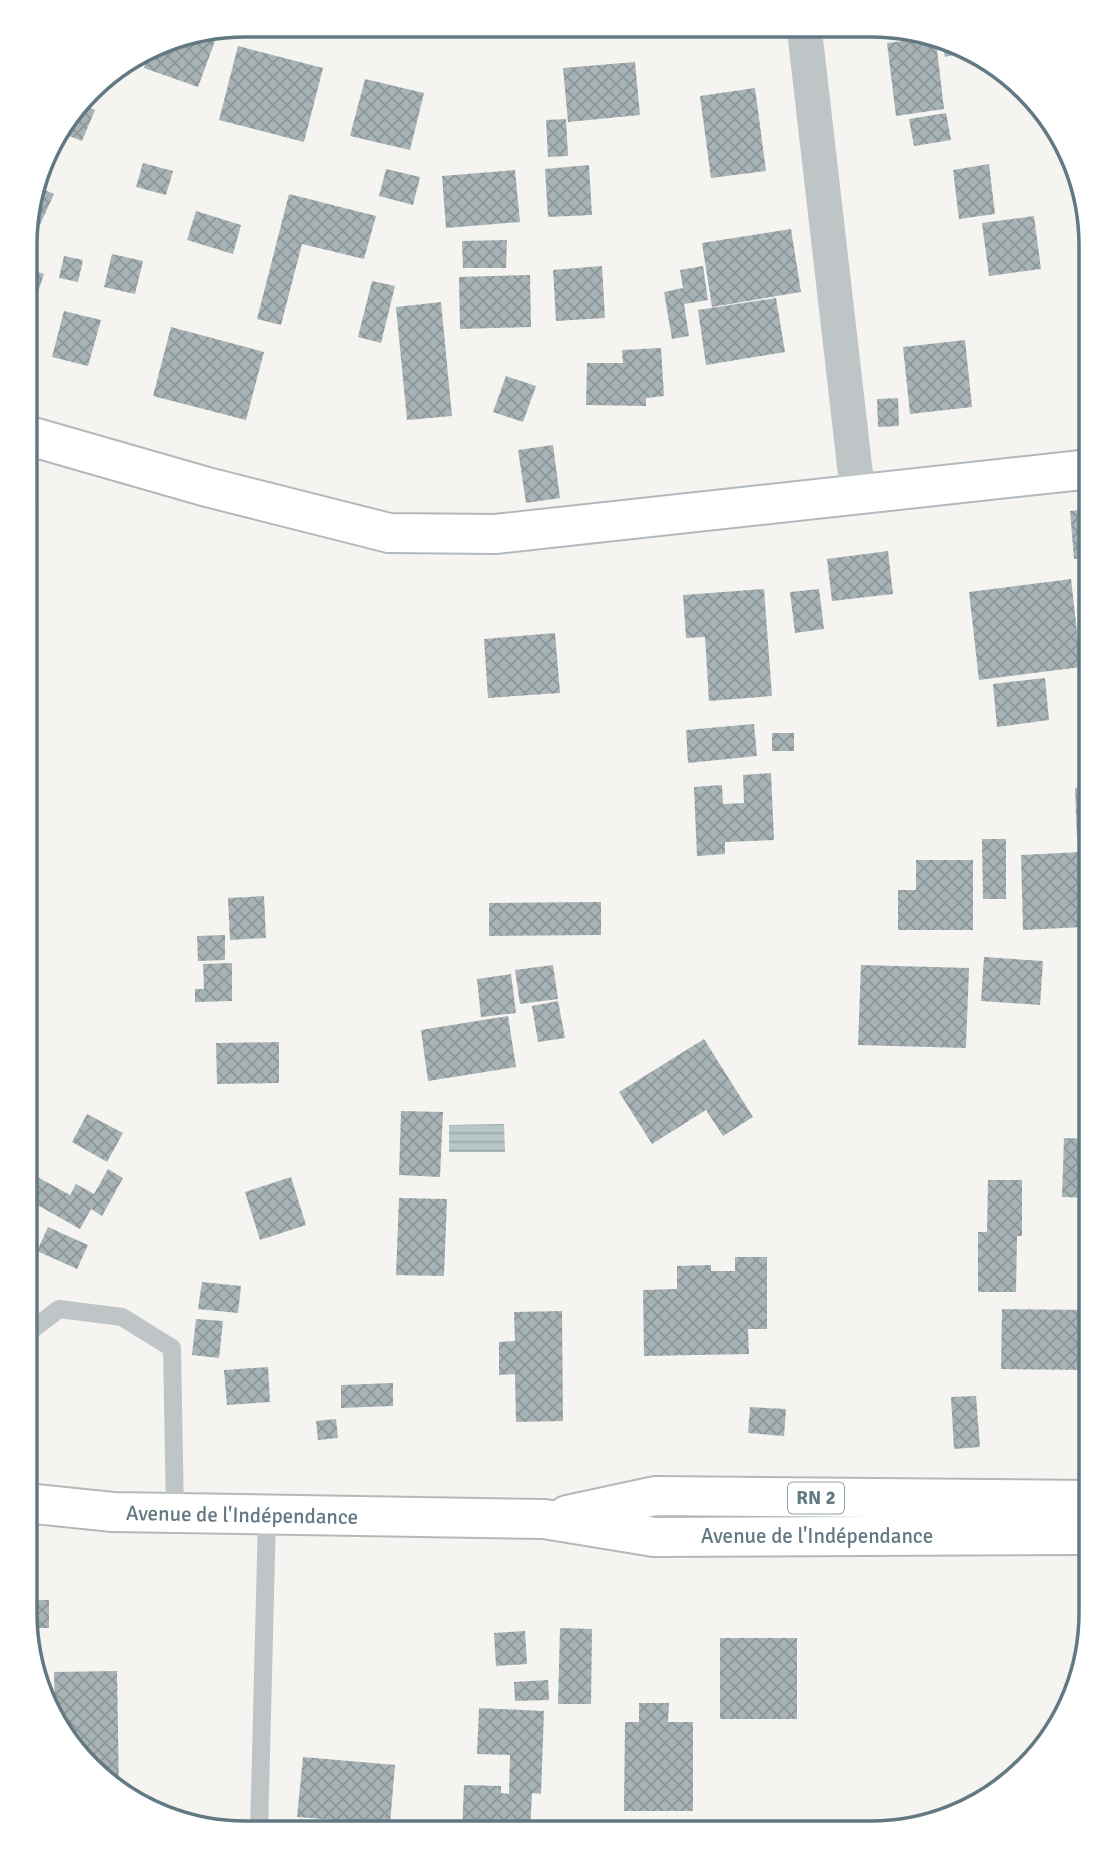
<svg xmlns="http://www.w3.org/2000/svg" width="1116" height="1858" font-family="Signika,sans-serif">
	<defs>
		<pattern id="water-rules" width="6" height="5" patternUnits="userSpaceOnUse" patternTransform="scale(1.75)"><rect width="6" height="5" fill="#b8c7c9"/><path d="M0 2.5h6" fill="none" stroke="#99a6a9"/></pattern>
		<pattern id="building-cross-hatch" width="8" height="8" patternUnits="userSpaceOnUse" patternTransform="scale(1.75)"><rect width="8" height="8" fill="#a8b3b6"/><path d="M0 0l8 8M0 8l8-8" fill="none" stroke="#8c9699"/></pattern>
	</defs>
	<rect width="100%" height="100%" fill="#f5f4f0"/>
	<polygon fill="url(#water-rules)" points="504,1124 505,1152 449,1152 449,1125"/>
	<g fill="url(#building-cross-hatch)">
		<polygon points="862,26 900,26 911,31 864,37"/>
		<polygon points="212,31 218,33 198,87 144,68 151,47 161,41"/>
		<polygon points="928,38 936,41 944,109 896,116 887,43"/>
		<polygon points="942,44 957,50 957,54 945,57"/>
		<polygon points="238,46 323,68 304,142 219,120"/>
		<polygon points="635,62 640,115 568,122 563,68"/>
		<polygon points="985,62 1005,70 1006,72 986,74"/>
		<polygon points="365,79 424,93 410,150 350,136"/>
		<polygon points="1015,83 1023,94 1014,96 1012,84"/>
		<polygon points="755,88 766,171 711,178 700,96"/>
		<polygon points="81,104 95,110 82,141 59,132"/>
		<polygon points="946,113 951,140 914,146 909,119"/>
		<polygon points="566,119 568,156 548,157 546,120"/>
		<polygon points="143,163 173,171 166,195 136,187"/>
		<polygon points="989,164 995,214 959,219 953,170"/>
		<polygon points="589,165 592,215 548,217 545,169"/>
		<polygon points="386,169 420,177 413,205 379,196"/>
		<polygon points="515,170 520,222 446,228 442,176"/>
		<polygon points="36,186 54,194 39,227 26,222"/>
		<polygon points="289,194 376,216 364,259 302,244 281,325 257,319"/>
		<polygon points="196,211 241,225 233,254 187,240"/>
		<polygon points="1034,216 1041,269 989,276 982,223"/>
		<polygon points="791,229 801,292 712,307 702,243"/>
		<polygon points="507,240 506,268 463,268 462,241"/>
		<polygon points="112,254 143,261 135,294 104,287"/>
		<polygon points="64,256 83,260 78,282 59,278"/>
		<polygon points="602,266 605,318 556,321 553,270"/>
		<polygon points="703,266 708,300 684,304 689,336 672,339 664,292 683,288 680,270"/>
		<polygon points="26,268 44,274 27,325 26,324"/>
		<polygon points="530,275 531,327 460,329 459,277"/>
		<polygon points="372,281 395,286 381,343 358,337"/>
		<polygon points="776,298 785,352 706,365 698,310"/>
		<polygon points="441,302 452,416 407,420 396,307"/>
		<polygon points="64,311 101,320 88,366 52,357"/>
		<polygon points="171,327 264,352 246,420 153,396"/>
		<polygon points="965,340 972,407 910,414 903,347"/>
		<polygon points="661,348 664,396 646,398 646,406 586,405 587,363 623,363 622,350"/>
		<polygon points="506,376 536,386 523,422 493,412"/>
		<polygon points="898,398 899,426 878,427 877,399"/>
		<polygon points="553,445 560,498 526,503 518,450"/>
		<polygon points="1091,509 1091,557 1074,559 1070,511"/>
		<polygon points="888,551 893,594 832,601 827,559"/>
		<polygon points="1071,579 1081,667 979,680 969,592"/>
		<polygon points="764,589 772,696 709,701 705,637 686,638 683,595"/>
		<polygon points="819,589 824,629 795,633 790,592"/>
		<polygon points="555,633 560,693 488,698 484,639"/>
		<polygon points="1045,678 1049,720 997,727 993,684"/>
		<polygon points="754,724 757,756 688,763 686,730"/>
		<rect x="772" y="733" width="22" height="18"/>
		<polygon points="771,773 774,840 725,842 725,854 697,856 694,787 722,785 723,804 744,803 743,775"/>
		<polygon points="1091,787 1091,838 1077,838 1075,788"/>
		<polygon points="982,839 1006,839 1006,899 983,899"/>
		<polygon points="1081,852 1083,927 1023,930 1021,855"/>
		<polygon points="916,860 973,860 973,930 898,930 898,890 916,890"/>
		<polygon points="264,896 266,938 230,940 228,898"/>
		<polygon points="601,902 601,935 489,936 489,903"/>
		<polygon points="225,935 225,960 198,961 197,936"/>
		<polygon points="984,957 1043,961 1040,1005 981,1001"/>
		<polygon points="232,963 232,1001 195,1002 195,989 204,989 203,964"/>
		<polygon points="553,965 558,999 520,1004 515,970"/>
		<polygon points="861,965 969,968 966,1048 858,1045"/>
		<polygon points="511,974 516,1013 481,1017 477,979"/>
		<polygon points="558,1001 565,1038 538,1042 532,1006"/>
		<polygon points="508,1016 516,1067 428,1081 421,1030"/>
		<polygon points="704,1039 753,1117 723,1136 706,1110 652,1144 619,1092"/>
		<polygon points="279,1042 279,1083 217,1084 216,1043"/>
		<polygon points="401,1111 443,1112 440,1177 399,1175"/>
		<polygon points="87,1114 123,1133 107,1162 72,1142"/>
		<polygon points="1064,1138 1091,1139 1091,1198 1062,1197"/>
		<polygon points="108,1169 123,1178 102,1216 91,1209 80,1229 25,1198 25,1170 70,1195 76,1184 94,1194"/>
		<polygon points="291,1177 306,1225 260,1240 245,1192"/>
		<polygon points="988,1180 1022,1180 1022,1236 1017,1236 1016,1292 978,1292 978,1232 987,1232"/>
		<polygon points="399,1198 447,1199 444,1276 396,1275"/>
		<polygon points="48,1227 88,1245 77,1269 37,1251"/>
		<polygon points="735,1257 767,1257 767,1329 748,1329 749,1354 644,1356 643,1290 677,1289 677,1266 711,1265 711,1271 735,1271"/>
		<polygon points="202,1282 241,1286 238,1313 198,1309"/>
		<polygon points="1002,1309 1091,1310 1091,1370 1001,1369"/>
		<polygon points="562,1311 563,1421 516,1422 515,1374 499,1375 499,1342 515,1341 514,1312"/>
		<polygon points="196,1319 223,1321 219,1358 192,1355"/>
		<polygon points="268,1367 270,1402 227,1405 224,1370"/>
		<polygon points="393,1383 393,1406 341,1408 341,1385"/>
		<polygon points="976,1396 980,1447 954,1449 951,1397"/>
		<polygon points="750,1407 786,1409 784,1436 748,1433"/>
		<polygon points="336,1419 338,1438 318,1440 316,1421"/>
		<polygon points="25,1600 49,1600 49,1628 28,1628"/>
		<polygon points="560,1628 592,1629 591,1704 558,1704"/>
		<polygon points="525,1631 527,1664 496,1666 494,1633"/>
		<rect x="720" y="1638" width="77" height="81"/>
		<polygon points="117,1671 119,1791 111,1788 55,1715 54,1672"/>
		<polygon points="548,1680 549,1700 515,1701 514,1682"/>
		<polygon points="639,1703 669,1703 668,1722 693,1722 693,1811 624,1811 625,1722 639,1722"/>
		<polygon points="479,1708 544,1711 541,1794 532,1793 530,1833 462,1832 464,1785 501,1786 501,1793 509,1794 510,1755 477,1754"/>
		<polygon points="303,1757 395,1765 390,1824 297,1817"/>
		<rect x="593" y="1826" width="40" height="7"/>
	</g>
	<g fill="none" stroke-linecap="round" stroke-linejoin="round">
		<defs>
			<polyline id="secondary" points="26,435 207,487 389,533 495,534 1091,469"/>
			<g id="primary">
				<polyline points="25,1503 113,1512 544,1519 654,1537 1091,1535"/>
				<polyline points="567,1515 655,1496 1091,1500"/>
			</g>
		</defs>
		<use href="#secondary" stroke="#b2b9bc" stroke-width="42"/>
		<use href="#primary" stroke="#b3b9bb" stroke-width="42"/>
		<g stroke="#bfc5c7" stroke-width="18">
			<polyline points="25,1335 59,1309 122,1317 172,1348 175,1513"/>
			<polyline points="259,1832 267,1516"/>
		</g>
		<polyline stroke="#bfc5c7" stroke-width="35" points="804,26 858,496"/>
		<use href="#secondary" stroke="#fff" stroke-width="38"/>
		<use href="#primary" stroke="#fff" stroke-width="38"/>
	</g>
	<g text-anchor="middle" dominant-baseline="central" stroke-width="7" stroke-linejoin="round" paint-order="stroke">
		<rect fill="#fff" stroke="#91a1a8" stroke-width="2" x="788" y="1482.5" width="56" height="31" rx="5"/>
		<g font-size="19" font-weight="bold" fill="#627983">
			<text x="816" y="1498">RN 2</text>
		</g>
		<g font-size="21" fill="#627983" stroke="#fff">
			<text transform="translate(242 1515) rotate(1)">Avenue de l'Indépendance</text>
			<text x="817" y="1536">Avenue de l'Indépendance</text>
		</g>
	</g>
	<path d="M0 0H1116V1858H0ZM245 37H871A208 208 0 0 1 1079 245V1613A208 208 0 0 1 871 1821H245A208 208 0 0 1 37 1613V245A208 208 0 0 1 245 37Z" fill="#fff" fill-rule="evenodd"/>
	<path fill="none" stroke="#627983" stroke-width="3.5" d="M245 37H871A208 208 0 0 1 1079 245V1613A208 208 0 0 1 871 1821H245A208 208 0 0 1 37 1613V245A208 208 0 0 1 245 37Z"/>
</svg>
